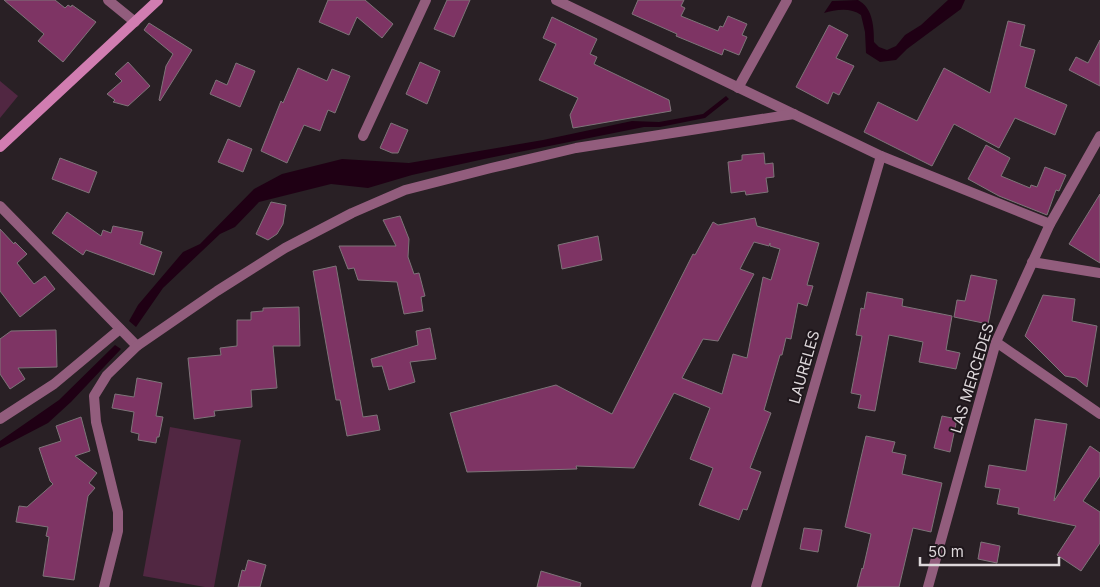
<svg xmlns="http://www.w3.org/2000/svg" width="1100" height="587" font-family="Inter,sans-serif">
	<rect width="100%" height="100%" fill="#292025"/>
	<g fill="#512742">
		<polygon points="0,81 18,96 0,118"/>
		<polygon points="170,427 241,440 214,587 205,587 143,576"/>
	</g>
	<g fill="#1f0014">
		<path d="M858,0C873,8 874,27 874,42L879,47L887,50L896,46L905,35L921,25L948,0H965L961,9L907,49L896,60L880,62L866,53L865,32L861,15C850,7 835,10 824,13L832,1Z"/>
		<polygon points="726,96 729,99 705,118 660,127 644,127 484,159 412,175 368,188 331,184 259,202 235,227 220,234 163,288 136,327 129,321 138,305 183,252 200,244 254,189 282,174 342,159 409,163 543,140 632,121 659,122 703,114"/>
		<polygon points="115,345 121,349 71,402 48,423 0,448 0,441 59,400"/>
	</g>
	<g fill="#7e3464" stroke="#7e7479" fill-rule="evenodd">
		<polygon points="4,0 55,0 65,8 68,5 71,7 72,5 96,22 63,62 38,41 44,34"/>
		<polygon points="328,0 365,0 393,24 382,38 357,17 349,35 319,22"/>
		<polygon points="447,0 470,0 454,37 434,29"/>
		<polygon points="638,0 684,0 681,6 685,8 681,16 718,31 720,26 723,27 728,16 747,24 742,35 747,37 739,55 724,49 722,55 676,36 677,34 632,14"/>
		<polygon points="552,17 597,39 590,54 597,57 594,64 669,100 671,111 573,128 570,115 578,98 539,80 556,44 543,38"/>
		<polygon points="1008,21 1025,25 1020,46 1035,50 1025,87 1067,105 1055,135 1015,118 999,148 954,124 932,166 864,132 878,102 917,121 944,68 990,93"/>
		<polygon points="149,23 192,50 160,101 159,100 166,66 173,54 144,30"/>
		<polygon points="829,25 848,35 836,58 854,66 839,95 833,92 828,104 796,87"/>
		<polygon points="1100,40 1100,86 1069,70 1076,57 1088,63"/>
		<polygon points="128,62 150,86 128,106 113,102 115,100 107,94 122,81 115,74"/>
		<polygon points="420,62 440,71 427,104 406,94"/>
		<polygon points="236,63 255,71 240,107 210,94 216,80 227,85"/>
		<polygon points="298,68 327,81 332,69 350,76 335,113 328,110 320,131 304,125 287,163 261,151 281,101 283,103"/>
		<polygon points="391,123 408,130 398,153 392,153 380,148"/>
		<polygon points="228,139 252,149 243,172 218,162"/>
		<polygon points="986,145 1010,158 1001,176 1030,188 1031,185 1037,187 1045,167 1066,175 1059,191 1056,190 1047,215 999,196 968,179"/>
		<polygon points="764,153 765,164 773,163 774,177 766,178 768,192 746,195 745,191 731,193 728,162 742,160 742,155"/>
		<polygon points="60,158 97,172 89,193 52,179"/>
		<polygon points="1100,194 1100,263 1069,244"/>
		<polygon points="271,202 286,205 283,224 277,234 268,240 256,234"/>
		<polygon points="67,212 101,236 103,230 111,233 113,226 143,232 140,244 162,252 154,275 86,250 83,255 52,233"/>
		<polygon points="400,216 409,239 408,257 414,274 419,273 425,296 421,297 423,311 404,314 397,282 358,280 354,268 348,269 339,246 396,246 383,220"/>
		<path d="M755,218L757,226L819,243L807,285L813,286L807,306L798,303L791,339L786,338L782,355H780L764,410L771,413L750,468L761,472L747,510L743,509L739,520L699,505L713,468L690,459L710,408L674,393L634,468L576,466L577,469L467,472L450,413L556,385L612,414L693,254L695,255L713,222L718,225ZM754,242L769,246L770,243V246L780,249L771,280L763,277L747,358L733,354L722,394L682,378L703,339L718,341L754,274L740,269Z"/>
		<polygon points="0,229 14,244 15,242 27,254 17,263 34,284 45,276 55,289 20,317 0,291"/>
		<polygon points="598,236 602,260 562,269 558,245"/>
		<polygon points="336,266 363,417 377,415 380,430 347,436 340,400 336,400 313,271"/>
		<polygon points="971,275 997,280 988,324 954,317 957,300 965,301"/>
		<polygon points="867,292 903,299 902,306 952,316 946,350 960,353 956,369 919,362 923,342 889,335 875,411 858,408 861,395 851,393 862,336 856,335 861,308 864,309"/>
		<polygon points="1043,295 1075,299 1072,321 1097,326 1087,387 1076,378 1065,376 1025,336"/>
		<polygon points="299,307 300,346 273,346 277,388 251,390 252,407 214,411 215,416 194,419 188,358 221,355 220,348 237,346 237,320 251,320 251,312 263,311 263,308"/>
		<polygon points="430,328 436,359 410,362 415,382 389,390 382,366 373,367 371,359 418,345 416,331"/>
		<polygon points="56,330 57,367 18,368 25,379 10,389 0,374 0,339 11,331"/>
		<polygon points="137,378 162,383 156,416 163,417 159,437 157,437 156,443 138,440 139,434 131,432 134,412 112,408 115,394 134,397"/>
		<polygon points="942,416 957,419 950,452 934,448"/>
		<polygon points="81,417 90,451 75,456 97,473 89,483 95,488 88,496 74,580 43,576 49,537 46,536 48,527 16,522 19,506 27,507 53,484 50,481 39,448 61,441 56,426"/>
		<polygon points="1035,419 1067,424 1054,501 1090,446 1100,453 1100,476 1083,501 1100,512 1100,543 1081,571 1057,555 1076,526 1018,514 1019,508 997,504 1000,489 985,487 989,465 1026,471"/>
		<polygon points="866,436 895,442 892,452 906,455 902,474 942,483 931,532 913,528 899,587 857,587 862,568 863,569 871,534 845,527"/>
		<polygon points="804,528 822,530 818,552 800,549"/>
		<polygon points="981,542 1000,546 997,563 978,559"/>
		<polygon points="248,560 266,565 260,587 238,587 242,570 245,571"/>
		<polygon points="541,571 581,583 580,587 537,587"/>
	</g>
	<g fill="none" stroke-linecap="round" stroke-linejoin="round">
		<g stroke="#925d7d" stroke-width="10">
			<polyline points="363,136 426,0"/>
			<polyline points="1032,262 1100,273"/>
		</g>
		<g stroke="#925d7d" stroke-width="10">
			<polyline points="108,0 135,22"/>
			<polyline points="556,0 881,156 1050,224"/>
			<polyline points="738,88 787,0"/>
			<polyline points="0,206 137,346"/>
			<polyline points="996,342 1100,414"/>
			<polyline points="0,419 54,384 120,329"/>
			<polyline points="104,587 118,531 118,512 96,422 94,396 107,375 137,346 217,291 285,248 352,213 405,190 491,168 576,148 794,114"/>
			<polyline points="756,587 881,156"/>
			<polyline points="928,587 996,342 1050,224 1100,136"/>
		</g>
		<polyline stroke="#d17db1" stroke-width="10" points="0,147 158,0"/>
	</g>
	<g text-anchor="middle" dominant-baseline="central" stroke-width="4" stroke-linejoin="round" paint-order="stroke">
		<g font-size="15" fill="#ddd7da" stroke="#1f171c">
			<text transform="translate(804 367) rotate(-74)">LAURELES</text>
			<text transform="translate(972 378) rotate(-73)">LAS MERCEDES</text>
		</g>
	</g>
	<path d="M920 557v8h139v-8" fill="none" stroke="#ddd7da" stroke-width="2.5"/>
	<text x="928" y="557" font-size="15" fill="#ddd7da" stroke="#1f171c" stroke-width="4" paint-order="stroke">50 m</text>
</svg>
